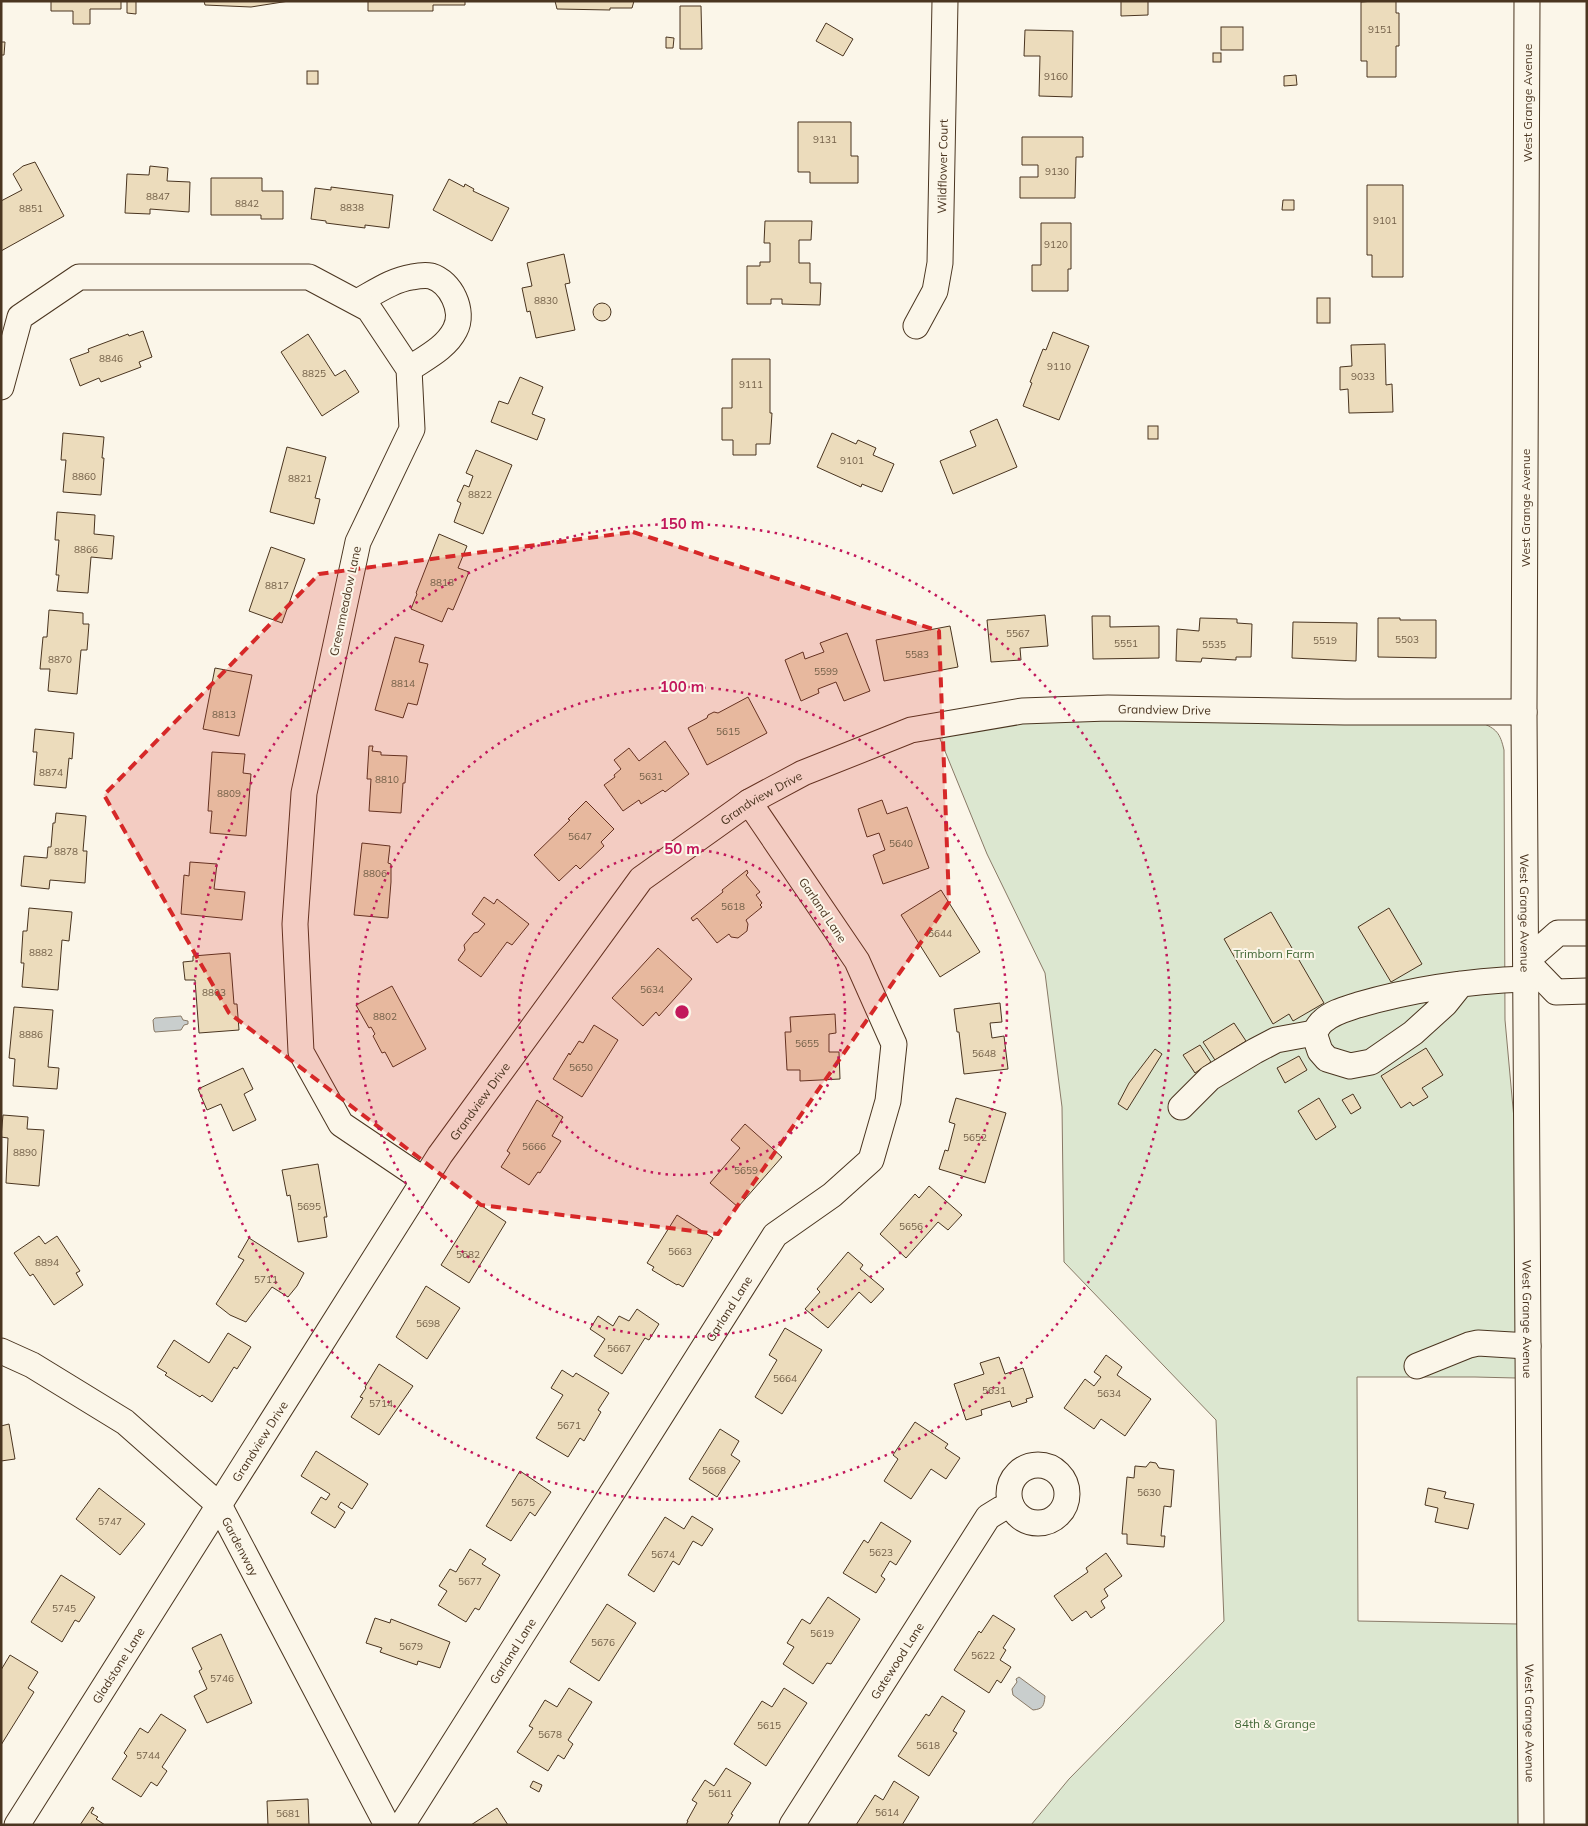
<svg xmlns="http://www.w3.org/2000/svg" width="1588" height="1826" font-family="Mulish,sans-serif">
	<rect width="100%" height="100%" fill="#fbf6e9"/>
	<path fill="#dce7d0" stroke="#887966" d="M1069,719L1480,722C1497,729 1500,733 1504,750L1505,1020L1515,1130L1516,1378L1475,1377H1357L1358,1621L1518,1624L1520,1825H1031L1069,1779L1224,1621L1216,1420L1064,1262L1062,1107L1045,973L987,854L938,734L968,727Z"/>
	<g fill="#c9cecd" stroke="#887966">
		<polygon points="181,1016 183,1020 188,1021 188,1024 184,1025 181,1030 155,1032 154,1030 153,1020 155,1018"/>
		<path d="M1019,1677L1045,1696C1044,1706 1043,1709 1033,1710L1013,1695L1012,1689L1017,1682L1016,1679Z"/>
	</g>
	<g fill="#ecdcbc" stroke="#4a3520">
		<polygon points="51,1 121,1 121,9 90,9 90,24 73,24 73,11 51,11"/>
		<polygon points="127,1 136,1 136,14 127,13"/>
		<polygon points="204,1 289,1 251,7 205,5"/>
		<polygon points="368,1 465,1 465,5 433,5 433,11 368,11"/>
		<polygon points="555,1 634,1 632,8 610,8 610,10 557,9"/>
		<polygon points="1121,1 1148,1 1148,15 1121,16"/>
		<polygon points="1374,1 1396,1 1396,13 1399,13 1399,46 1396,46 1396,77 1367,77 1367,61 1361,61 1361,2"/>
		<polygon points="680,6 701,6 702,49 680,49"/>
		<polygon points="826,23 853,39 843,56 816,41"/>
		<rect x="1221" y="27" width="22" height="23"/>
		<polygon points="1025,30 1073,31 1072,97 1039,96 1040,56 1024,56"/>
		<polygon points="666,37 674,38 673,48 666,48"/>
		<polygon points="1,42 5,42 4,55 1,55"/>
		<rect x="1213" y="53" width="8" height="9"/>
		<rect x="307" y="71" width="11" height="13"/>
		<polygon points="1296,75 1297,85 1284,86 1284,76"/>
		<polygon points="798,122 851,122 851,156 858,156 858,183 810,183 810,172 798,172"/>
		<polygon points="1022,137 1083,137 1083,157 1076,157 1075,198 1020,198 1020,177 1038,177 1038,165 1022,165"/>
		<polygon points="35,162 64,216 1,251 1,201 22,190 13,174 23,166"/>
		<polygon points="150,166 168,168 167,181 190,182 189,212 150,209 150,214 125,213 127,174 149,175"/>
		<polygon points="211,178 262,178 262,191 283,191 283,219 261,219 261,215 211,215"/>
		<polygon points="449,179 464,187 465,184 474,189 473,191 509,208 492,241 433,210"/>
		<polygon points="1367,185 1403,185 1403,277 1372,277 1372,255 1367,255"/>
		<polygon points="331,187 393,195 389,228 365,225 365,228 326,223 326,221 311,219 315,188 331,190"/>
		<polygon points="1283,200 1294,200 1294,210 1282,210"/>
		<polygon points="765,221 812,221 811,240 799,240 799,263 810,263 810,283 821,283 820,305 782,304 782,299 771,299 771,304 747,304 747,266 760,266 760,262 770,262 770,243 764,243"/>
		<polygon points="1041,223 1071,223 1071,269 1068,269 1068,291 1032,291 1032,265 1041,265"/>
		<polygon points="564,254 570,283 565,284 575,330 536,338 530,311 527,312 522,288 532,286 527,263"/>
		<rect x="1317" y="298" width="13" height="25"/>
		<circle cx="602" cy="312" r="9"/>
		<polygon points="143,331 152,357 139,362 141,367 101,382 99,378 80,386 70,359 89,352 88,349 128,334 129,336"/>
		<polygon points="1053,332 1089,346 1059,420 1023,406 1032,383 1030,382 1043,349 1046,350"/>
		<polygon points="308,334 335,376 345,370 359,392 322,416 281,352"/>
		<polygon points="1385,344 1386,385 1392,384 1393,412 1349,413 1348,389 1340,390 1340,367 1352,366 1351,345"/>
		<polygon points="732,359 770,359 770,413 772,413 770,444 756,444 756,455 733,455 733,440 722,440 722,408 732,408"/>
		<polygon points="520,377 543,387 532,414 545,419 537,440 491,422 499,401 508,404"/>
		<polygon points="997,419 1017,467 953,494 940,461 976,446 970,431"/>
		<rect x="1148" y="426" width="10" height="13"/>
		<polygon points="63,433 104,437 102,458 104,458 101,495 63,492 66,460 61,460"/>
		<polygon points="832,433 856,444 858,440 876,448 873,455 894,464 882,492 862,484 861,487 817,467"/>
		<polygon points="287,447 326,457 315,498 320,499 314,524 270,512"/>
		<polygon points="476,450 512,465 483,534 454,522 461,503 457,501 464,485 469,487 473,476 466,473"/>
		<polygon points="57,512 95,515 94,534 114,536 112,559 91,557 88,593 57,591 59,575 56,575 59,540 55,540"/>
		<polygon points="439,534 467,546 458,568 469,572 453,610 448,608 442,622 411,609 417,594 416,593"/>
		<polygon points="271,547 305,559 282,623 249,611"/>
		<polygon points="49,610 83,613 83,624 89,624 87,650 81,650 77,694 48,691 50,669 40,669 43,637 47,637"/>
		<polygon points="1045,615 1048,646 1020,648 1021,660 991,662 987,620"/>
		<polygon points="1092,616 1110,616 1110,627 1159,626 1159,658 1093,659"/>
		<polygon points="1200,618 1237,619 1237,623 1252,624 1251,657 1236,657 1236,660 1202,658 1201,662 1176,661 1177,629 1199,631"/>
		<polygon points="1378,618 1400,618 1400,620 1436,620 1436,658 1378,657"/>
		<polygon points="1293,622 1357,623 1356,661 1292,658"/>
		<polygon points="950,626 958,667 884,681 876,640"/>
		<polygon points="847,633 870,691 844,701 836,682 818,689 819,693 801,701 785,660 803,652 805,659 824,652 820,643"/>
		<polygon points="395,637 424,645 419,662 428,664 417,705 408,703 403,718 375,710"/>
		<polygon points="215,668 252,675 239,736 203,729"/>
		<polygon points="748,697 767,733 707,765 688,728 707,718 708,715 714,712 718,713"/>
		<polygon points="35,729 74,733 72,759 69,758 66,788 34,785 37,752 33,752"/>
		<polygon points="665,741 689,774 665,792 663,790 641,804 639,800 623,811 604,785 615,777 614,775 621,769 614,760 629,748 639,761"/>
		<polygon points="369,746 373,746 372,751 381,752 381,755 407,756 405,783 403,783 401,813 369,811 371,779 367,779"/>
		<polygon points="212,752 245,754 243,773 251,774 246,836 210,833 212,811 208,811"/>
		<polygon points="882,800 887,814 907,807 929,868 883,884 873,855 885,850 879,833 867,837 858,809"/>
		<polygon points="586,801 614,829 601,842 604,846 580,869 576,865 559,881 534,855 570,820 568,819"/>
		<polygon points="56,813 86,816 83,851 87,851 85,883 50,880 49,889 21,886 24,856 47,858 48,847 51,847 53,823 55,823"/>
		<polygon points="362,843 390,846 388,863 391,864 391,882 388,918 354,915"/>
		<polygon points="190,862 217,864 214,889 245,892 242,920 181,914 184,875 189,876"/>
		<polygon points="747,870 748,873 746,875 760,892 756,895 762,903 760,905 762,907 746,920 748,924 747,931 738,938 731,937 729,934 717,943 697,918 693,921 691,918 723,892 722,890"/>
		<polygon points="941,890 980,952 940,977 901,915"/>
		<polygon points="484,897 494,904 497,899 529,924 512,945 507,942 481,977 458,960 465,950 464,945 474,933 478,932 485,924 472,914"/>
		<polygon points="29,908 72,912 69,941 62,940 58,990 22,987 24,963 21,963 23,931 27,931"/>
		<polygon points="1389,908 1422,964 1391,982 1358,927"/>
		<polygon points="1271,912 1324,1003 1293,1021 1289,1014 1273,1024 1224,939"/>
		<polygon points="658,948 692,979 659,1016 656,1012 643,1026 612,998"/>
		<polygon points="230,953 234,1004 237,1004 239,1030 199,1033 195,980 185,980 183,962 193,961 193,956"/>
		<polygon points="392,986 426,1049 393,1067 385,1052 382,1053 373,1036 375,1034 371,1027 369,1028 356,1005"/>
		<polygon points="1000,1003 1002,1022 990,1023 992,1038 1004,1036 1008,1069 964,1074 959,1032 957,1032 954,1009"/>
		<polygon points="14,1007 53,1010 48,1067 59,1068 57,1089 13,1086 15,1059 9,1058"/>
		<polygon points="835,1014 836,1033 829,1034 829,1052 839,1052 840,1079 800,1081 800,1070 787,1070 785,1032 791,1032 790,1017"/>
		<polygon points="1234,1023 1246,1041 1215,1060 1203,1042"/>
		<polygon points="594,1025 618,1040 582,1097 553,1079 569,1053 570,1055 579,1041 583,1043"/>
		<polygon points="1200,1045 1211,1062 1195,1073 1183,1055"/>
		<polygon points="1426,1048 1443,1075 1422,1088 1428,1097 1413,1106 1410,1102 1401,1108 1381,1076"/>
		<polygon points="1155,1049 1162,1054 1127,1110 1118,1104 1129,1083"/>
		<polygon points="1299,1056 1307,1070 1285,1083 1277,1068"/>
		<polygon points="243,1068 253,1089 244,1094 256,1120 233,1131 221,1104 207,1110 198,1089"/>
		<polygon points="1353,1094 1361,1108 1351,1114 1342,1100"/>
		<polygon points="956,1098 1006,1113 985,1183 939,1169 945,1150 948,1151 955,1124 949,1122"/>
		<polygon points="1319,1098 1336,1127 1316,1140 1298,1111"/>
		<polygon points="537,1100 563,1117 552,1136 561,1141 540,1173 538,1172 529,1185 501,1167 510,1153 507,1151"/>
		<polygon points="3,1115 28,1117 27,1129 44,1130 39,1186 6,1183 8,1138 1,1137"/>
		<polygon points="745,1124 782,1157 738,1207 710,1183 740,1148 731,1140"/>
		<polygon points="318,1164 327,1217 324,1217 327,1237 298,1242 290,1195 287,1196 282,1170"/>
		<polygon points="929,1186 962,1215 948,1230 938,1222 906,1258 880,1234 915,1194 919,1198"/>
		<polygon points="479,1204 506,1222 469,1283 441,1265"/>
		<polygon points="677,1215 713,1238 683,1287 678,1284 677,1285 652,1270 654,1267 647,1263"/>
		<polygon points="39,1236 45,1244 57,1236 80,1271 76,1273 83,1285 54,1305 33,1274 30,1276 14,1253"/>
		<polygon points="249,1238 304,1273 297,1286 288,1297 272,1287 246,1322 230,1315 216,1304 244,1260 238,1257"/>
		<polygon points="848,1252 863,1265 860,1269 884,1289 871,1303 859,1292 828,1328 805,1309 820,1292 817,1289"/>
		<polygon points="426,1286 460,1308 427,1359 396,1337"/>
		<polygon points="637,1309 659,1324 649,1340 645,1338 622,1374 594,1356 605,1339 590,1329 598,1316 613,1326 619,1316 629,1321"/>
		<polygon points="785,1328 822,1350 782,1414 755,1397 777,1360 769,1355"/>
		<polygon points="228,1333 251,1347 237,1369 234,1367 212,1402 202,1395 200,1397 165,1375 167,1373 157,1367 174,1340 209,1363"/>
		<polygon points="1106,1355 1122,1367 1117,1375 1151,1399 1125,1436 1101,1419 1094,1429 1064,1408 1085,1379 1094,1386 1101,1377 1094,1372"/>
		<polygon points="999,1357 1005,1374 1023,1368 1033,1397 1026,1399 1027,1402 1012,1407 1010,1401 981,1410 982,1415 966,1420 954,1384 984,1374 980,1363"/>
		<polygon points="379,1364 413,1386 379,1435 351,1417 363,1398 360,1397 366,1388 365,1387"/>
		<polygon points="562,1370 573,1377 576,1373 609,1393 598,1410 601,1412 584,1441 580,1438 568,1457 536,1438 563,1395 551,1388"/>
		<polygon points="915,1422 948,1444 945,1448 960,1458 946,1479 931,1469 911,1499 884,1481 898,1459 893,1455"/>
		<polygon points="9,1424 15,1459 1,1461 1,1426"/>
		<polygon points="720,1429 739,1441 731,1455 740,1461 717,1497 689,1479"/>
		<polygon points="316,1451 368,1484 352,1509 341,1502 338,1507 345,1512 335,1528 311,1513 321,1497 326,1500 330,1494 301,1476"/>
		<polygon points="1150,1462 1156,1463 1159,1468 1174,1470 1171,1507 1164,1506 1161,1536 1165,1536 1164,1547 1127,1544 1127,1534 1122,1534 1127,1477 1134,1478 1135,1466 1146,1467"/>
		<polygon points="520,1471 551,1492 535,1516 530,1512 511,1541 486,1526"/>
		<polygon points="99,1488 145,1524 120,1555 76,1519"/>
		<polygon points="1428,1488 1446,1492 1444,1498 1474,1504 1468,1529 1435,1522 1438,1508 1425,1505"/>
		<polygon points="692,1516 713,1529 702,1546 693,1541 679,1565 673,1561 654,1592 628,1575 665,1517 684,1529"/>
		<polygon points="881,1522 911,1541 896,1565 890,1561 881,1576 885,1579 876,1593 843,1573 864,1540 868,1543"/>
		<polygon points="470,1549 486,1559 482,1564 500,1575 479,1610 475,1608 466,1622 438,1605 447,1591 439,1586 450,1569 456,1572"/>
		<polygon points="1106,1553 1122,1576 1104,1589 1108,1596 1101,1601 1105,1608 1091,1618 1086,1611 1072,1621 1054,1596 1088,1572 1086,1568"/>
		<polygon points="61,1575 95,1597 79,1622 75,1620 62,1642 31,1622"/>
		<polygon points="828,1597 860,1619 831,1664 827,1663 813,1684 783,1664 794,1647 787,1643 802,1619 810,1624"/>
		<polygon points="607,1604 636,1623 599,1681 570,1662"/>
		<polygon points="993,1615 1015,1629 1003,1648 1006,1650 1000,1660 1011,1667 1001,1683 997,1680 989,1693 954,1670 979,1631 981,1633"/>
		<polygon points="375,1618 390,1623 391,1619 450,1642 440,1668 418,1661 417,1665 380,1652 382,1648 366,1643"/>
		<polygon points="221,1634 252,1703 207,1723 194,1696 207,1689 199,1671 202,1669 192,1648"/>
		<polygon points="10,1655 38,1672 28,1688 34,1692 1,1745 1,1670"/>
		<polygon points="569,1688 592,1702 568,1740 573,1744 564,1759 558,1755 548,1771 517,1752 533,1728 529,1726 545,1700 557,1707"/>
		<polygon points="784,1688 807,1703 766,1766 734,1744 762,1701 772,1707"/>
		<polygon points="942,1696 965,1711 953,1731 957,1733 929,1776 898,1756 926,1714 929,1716"/>
		<polygon points="161,1714 186,1730 162,1767 167,1771 157,1786 151,1782 141,1797 112,1779 127,1756 124,1753 140,1728 148,1733"/>
		<polygon points="726,1768 751,1783 731,1814 733,1815 727,1825 686,1825 688,1821 687,1821 697,1803 692,1800 705,1780 714,1786"/>
		<polygon points="533,1781 542,1785 539,1792 530,1787"/>
		<polygon points="894,1781 919,1797 902,1825 856,1825 875,1795 883,1800"/>
		<polygon points="308,1799 309,1825 268,1825 267,1801"/>
		<polygon points="92,1807 94,1808 91,1813 98,1817 96,1819 105,1825 80,1825"/>
		<polygon points="497,1808 508,1825 471,1825"/>
	</g>
	<g fill="none" stroke-linecap="round" stroke-linejoin="round">
		<defs>
			<g id="minor">
				<path id="s1" d="M1527,1L1524,712L1531,1825"/>
				<path d="M357,302C374,293 392,280 412,277C417,276 426,275 431,276C451,282 465,311 455,330C446,348 425,358 409,369"/>
				<path id="s2" d="M916,326L935,291L940,263L945,1"/>
				<polyline points="1,387 20,317 79,277 309,277 369,309 409,369 412,429 358,542 304,793 295,924 301,1052 341,1124 424,1180"/>
				<polyline points="1587,933 1558,933 1526,961 1556,992 1587,991"/>
				<path d="M1461,984L1445,1004L1413,1033L1371,1062L1350,1066L1327,1059L1320,1051L1314,1033C1317,1029 1319,1024 1323,1021C1333,1012 1346,1009 1358,1005C1413,989 1469,981 1526,979"/>
				<polyline points="1181,1107 1210,1078 1255,1051 1276,1040 1314,1033"/>
				<path id="s3" d="M1,1351L32,1365L125,1422L219,1505L387,1825"/>
				<polyline points="1417,1366 1469,1345 1478,1343 1528,1346"/>
				<circle cx="1038" cy="1494" r="29"/>
				<path id="s4" d="M17,1825L440,1155L641,879L749,802L803,773L911,730L1022,711L1108,708L1345,712H1524"/>
				<path id="s5" d="M402,1825L775,1235L832,1195L871,1160L888,1101L894,1044L857,961L749,802"/>
				<path id="s6" d="M792,1825L988,1517L1001,1509L1011,1505"/>
			</g>
		</defs>
		<use href="#minor" stroke="#4a3520" stroke-width="27"/>
		<use href="#minor" stroke="#fbf6e9" stroke-width="25"/>
	</g>
	<path fill="#d62828" fill-opacity="0.2" stroke="#d62828" stroke-width="4" stroke-dasharray="10 6" stroke-linejoin="round" d="M633,532L939,631L949,902L718,1234L481,1205L229,1013L104,795L319,574Z"/>
	<g fill="none" stroke="#c2185b" stroke-width="2.5" stroke-dasharray="2.5 5">
		<circle cx="682" cy="1012" r="163"/>
		<circle cx="682" cy="1012" r="325"/>
		<circle cx="682" cy="1012" r="488"/>
	</g>
	<g text-anchor="middle" dominant-baseline="central" stroke-width="4" stroke-linejoin="round" paint-order="stroke">
		<g font-size="10" fill="#725f47">
			<text x="1380" y="29">9151</text>
			<text x="1056" y="76">9160</text>
			<text x="825" y="139">9131</text>
			<text x="1057" y="171">9130</text>
			<text x="158" y="196">8847</text>
			<text x="247" y="203">8842</text>
			<text x="352" y="207">8838</text>
			<text x="31" y="208">8851</text>
			<text x="1385" y="220">9101</text>
			<text x="1056" y="244">9120</text>
			<text x="546" y="300">8830</text>
			<text x="111" y="358">8846</text>
			<text x="1059" y="366">9110</text>
			<text x="314" y="373">8825</text>
			<text x="1363" y="376">9033</text>
			<text x="751" y="384">9111</text>
			<text x="852" y="460">9101</text>
			<text x="84" y="476">8860</text>
			<text x="300" y="478">8821</text>
			<text x="480" y="494">8822</text>
			<text x="86" y="549">8866</text>
			<text x="442" y="582">8818</text>
			<text x="277" y="585">8817</text>
			<text x="1018" y="633">5567</text>
			<text x="1407" y="639">5503</text>
			<text x="1325" y="640">5519</text>
			<text x="1126" y="643">5551</text>
			<text x="1214" y="644">5535</text>
			<text x="917" y="654">5583</text>
			<text x="60" y="659">8870</text>
			<text x="826" y="671">5599</text>
			<text x="403" y="683">8814</text>
			<text x="224" y="714">8813</text>
			<text x="728" y="731">5615</text>
			<text x="51" y="772">8874</text>
			<text x="651" y="776">5631</text>
			<text x="387" y="779">8810</text>
			<text x="229" y="793">8809</text>
			<text x="580" y="836">5647</text>
			<text x="901" y="843">5640</text>
			<text x="66" y="851">8878</text>
			<text x="375" y="873">8806</text>
			<text x="733" y="906">5618</text>
			<text x="940" y="933">5644</text>
			<text x="41" y="952">8882</text>
			<text x="652" y="989">5634</text>
			<text x="214" y="992">8803</text>
			<text x="385" y="1016">8802</text>
			<text x="31" y="1034">8886</text>
			<text x="807" y="1043">5655</text>
			<text x="984" y="1053">5648</text>
			<text x="581" y="1067">5650</text>
			<text x="975" y="1137">5652</text>
			<text x="534" y="1146">5666</text>
			<text x="25" y="1152">8890</text>
			<text x="746" y="1170">5659</text>
			<text x="309" y="1206">5695</text>
			<text x="911" y="1226">5656</text>
			<text x="680" y="1251">5663</text>
			<text x="468" y="1254">5682</text>
			<text x="47" y="1262">8894</text>
			<text x="266" y="1279">5711</text>
			<text x="428" y="1323">5698</text>
			<text x="619" y="1348">5667</text>
			<text x="785" y="1378">5664</text>
			<text x="994" y="1390">5631</text>
			<text x="1109" y="1393">5634</text>
			<text x="381" y="1403">5714</text>
			<text x="569" y="1425">5671</text>
			<text x="714" y="1470">5668</text>
			<text x="1149" y="1492">5630</text>
			<text x="523" y="1502">5675</text>
			<text x="110" y="1521">5747</text>
			<text x="881" y="1552">5623</text>
			<text x="663" y="1554">5674</text>
			<text x="470" y="1581">5677</text>
			<text x="64" y="1608">5745</text>
			<text x="822" y="1633">5619</text>
			<text x="603" y="1642">5676</text>
			<text x="411" y="1646">5679</text>
			<text x="983" y="1655">5622</text>
			<text x="222" y="1678">5746</text>
			<text x="769" y="1725">5615</text>
			<text x="550" y="1734">5678</text>
			<text x="928" y="1745">5618</text>
			<text x="148" y="1755">5744</text>
			<text x="720" y="1793">5611</text>
			<text x="887" y="1812">5614</text>
			<text x="288" y="1813">5681</text>
		</g>
		<g font-size="12" fill="#4a3520" stroke="#fbf6e9">
			<text transform="translate(1527 103) rotate(-90)">West Grange Avenue</text>
			<text stroke="none"><textPath href="#s2" startOffset="165">Wildflower Court</textPath></text>
			<text transform="translate(1525 508) rotate(-90)">West Grange Avenue</text>
			<text transform="translate(345 601) rotate(-78)">Greenmeadow Lane</text>
			<text stroke="none"><textPath href="#s4" startOffset="1699">Grandview Drive</textPath></text>
			<text stroke="none"><textPath href="#s4" startOffset="1279">Grandview Drive</textPath></text>
			<text transform="translate(823 910) rotate(56)">Garland Lane</text>
			<text stroke="none"><textPath href="#s1" startOffset="912">West Grange Avenue</textPath></text>
			<text stroke="none"><textPath href="#s4" startOffset="859">Grandview Drive</textPath></text>
			<text stroke="none"><textPath href="#s5" startOffset="611">Garland Lane</textPath></text>
			<text stroke="none"><textPath href="#s1" startOffset="1318">West Grange Avenue</textPath></text>
			<text stroke="none"><textPath href="#s4" startOffset="454">Grandview Drive</textPath></text>
			<text stroke="none"><textPath href="#s3" startOffset="315">Gardenway</textPath></text>
			<text stroke="none"><textPath href="#s5" startOffset="206">Garland Lane</textPath></text>
			<text stroke="none"><textPath href="#s6" startOffset="195">Gatewood Lane</textPath></text>
			<text stroke="none"><textPath href="#s4" startOffset="189">Gladstone Lane</textPath></text>
			<text stroke="none"><textPath href="#s1" startOffset="1722">West Grange Avenue</textPath></text>
		</g>
		<g font-size="12" fill="#436837" stroke="#fbf6e9">
			<text x="1274" y="953">Trimborn Farm</text>
			<text x="1275" y="1723">84th &amp; Grange</text>
		</g>
	</g>
	<circle cx="682" cy="1012" r="8" fill="#c2185b" stroke="#fbf6e9" stroke-width="2.5"/>
	<g font-size="15" text-anchor="middle" font-weight="bold" fill="#c2185b" stroke="#fbf6e9" stroke-width="4" stroke-linejoin="round" paint-order="stroke">
		<text x="682" y="529">150 m</text>
		<text x="682" y="692">100 m</text>
		<text x="682" y="854">50 m</text>
	</g>
	<rect width="1588" height="1826" fill="none" stroke="#4a3520" stroke-width="5"/>
</svg>
